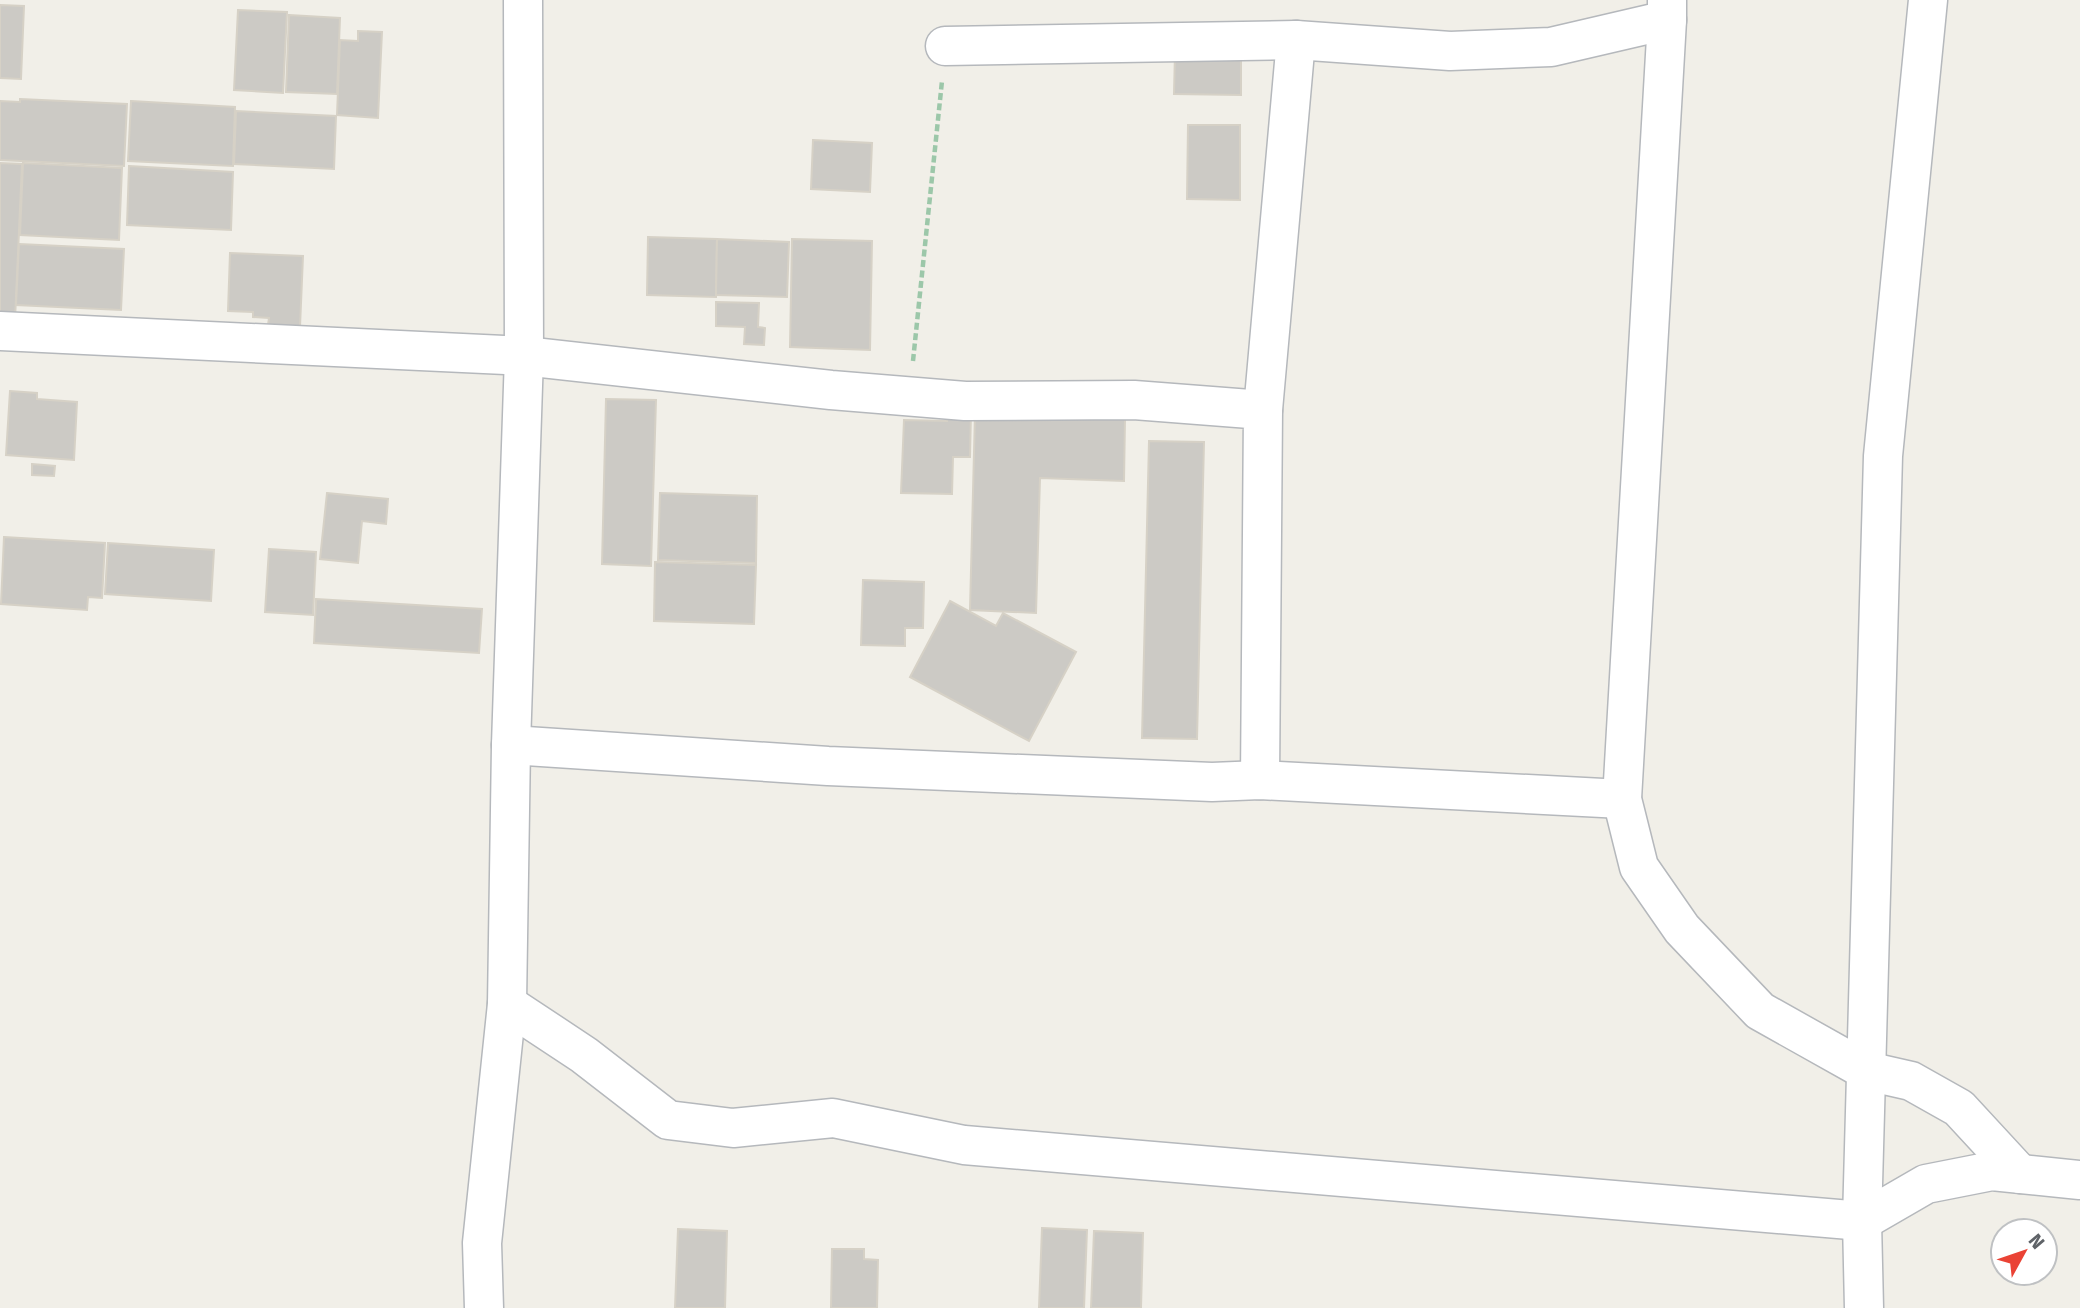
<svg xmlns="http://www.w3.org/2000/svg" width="2080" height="1308" font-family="'Fira Sans',sans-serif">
	<rect width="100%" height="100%" fill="#f1efe8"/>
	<g fill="#cccac5" stroke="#d6d1c6" stroke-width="2">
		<polygon points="0,5 24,6 21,79 0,78"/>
		<polygon points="238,10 287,12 283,93 234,90"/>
		<polygon points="289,15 340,18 337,94 286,92"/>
		<polygon points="358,31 382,32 378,118 337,115 340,40 358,41"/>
		<polygon points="1175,52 1241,54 1241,95 1174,94"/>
		<polygon points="20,99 127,104 124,166 0,160 0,101 20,102"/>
		<polygon points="131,101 235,107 233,166 128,161"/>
		<polygon points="236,111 336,116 334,169 234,164"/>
		<polygon points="1188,125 1240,125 1240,200 1187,199"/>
		<polygon points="813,140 872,143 870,192 811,189"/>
		<polygon points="0,163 22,164 15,320 0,320"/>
		<polygon points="23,163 122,168 119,240 20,235"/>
		<polygon points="129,166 233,172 231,230 127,225"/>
		<polygon points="648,237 717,239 716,297 647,295"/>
		<polygon points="717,239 789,242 787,297 716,295"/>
		<polygon points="792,239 872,241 870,350 790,347"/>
		<polygon points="19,244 124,249 121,310 16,305"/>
		<polygon points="230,253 303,256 300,327 268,325 269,318 253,317 253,312 228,311"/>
		<polygon points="716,302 759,303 758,327 765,328 764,345 744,344 745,327 716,326"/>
		<polygon points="10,391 37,393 37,399 77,402 74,460 6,455"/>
		<polygon points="606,399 656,400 651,566 602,564"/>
		<polygon points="947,411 971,412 970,457 953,457 952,494 901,493 904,420 947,421"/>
		<polygon points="975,413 1125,418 1124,481 1040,478 1036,613 970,610"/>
		<polygon points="1149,441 1204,442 1197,739 1142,738"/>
		<polygon points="32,464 55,466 54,476 32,475"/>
		<polygon points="327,493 388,499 386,524 362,521 358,563 320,559"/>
		<polygon points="660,493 757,496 756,563 658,560"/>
		<polygon points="4,537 105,543 102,598 88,597 87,610 1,604"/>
		<polygon points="108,543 214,550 211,601 105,594"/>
		<polygon points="269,549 316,552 313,615 265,612"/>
		<polygon points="655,562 756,565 754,624 654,621"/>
		<polygon points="863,580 924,582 923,628 905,628 905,646 861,645"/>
		<polygon points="316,599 482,609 479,653 314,643"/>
		<polygon points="950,601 996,626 1003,613 1076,652 1029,741 910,677"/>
		<polygon points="1042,1228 1087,1230 1084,1308 1039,1308"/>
		<polygon points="678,1229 727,1231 725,1308 675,1308"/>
		<polygon points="1094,1231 1143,1233 1141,1308 1091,1308"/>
		<polygon points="832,1249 864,1249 864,1259 878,1260 877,1308 831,1308"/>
	</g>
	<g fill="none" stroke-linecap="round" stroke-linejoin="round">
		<defs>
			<g id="minor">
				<polyline points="1667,20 1622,799 1639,867 1682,929 1760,1011 1867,1071 1911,1081 1959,1108 2020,1174"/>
				<polyline points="945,46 1296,40 1450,51 1551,47 1667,20 1667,0"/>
				<polyline points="0,331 524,356 831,390 965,401 1134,400 1263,410 1260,780"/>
				<polyline points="1263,410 1296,40"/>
				<polyline points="511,745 828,766 1212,782 1260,780 1622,799"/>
				<polyline points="507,1004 584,1055 668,1120 733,1128 833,1118 964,1145 1862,1221 1926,1184 1992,1171 2080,1180"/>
				<polyline points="484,1308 482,1243 507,1004 511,745 524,356 523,0"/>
				<polyline points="1864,1308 1862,1221 1883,456 1928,0"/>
			</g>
		</defs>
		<use href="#minor" stroke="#b5b8bc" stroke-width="41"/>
		<polyline stroke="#9cc7a9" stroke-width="4.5" stroke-dasharray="7 3.5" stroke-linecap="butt" points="913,361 942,81"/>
		<use href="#minor" stroke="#fff" stroke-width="38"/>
	</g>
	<g transform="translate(2024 1252) rotate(50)"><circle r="33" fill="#ffffff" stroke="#bfc1c3" stroke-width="2"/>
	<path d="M0-5L12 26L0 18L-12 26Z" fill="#ea4335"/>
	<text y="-10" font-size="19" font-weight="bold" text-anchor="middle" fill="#5f6368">N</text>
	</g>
</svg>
